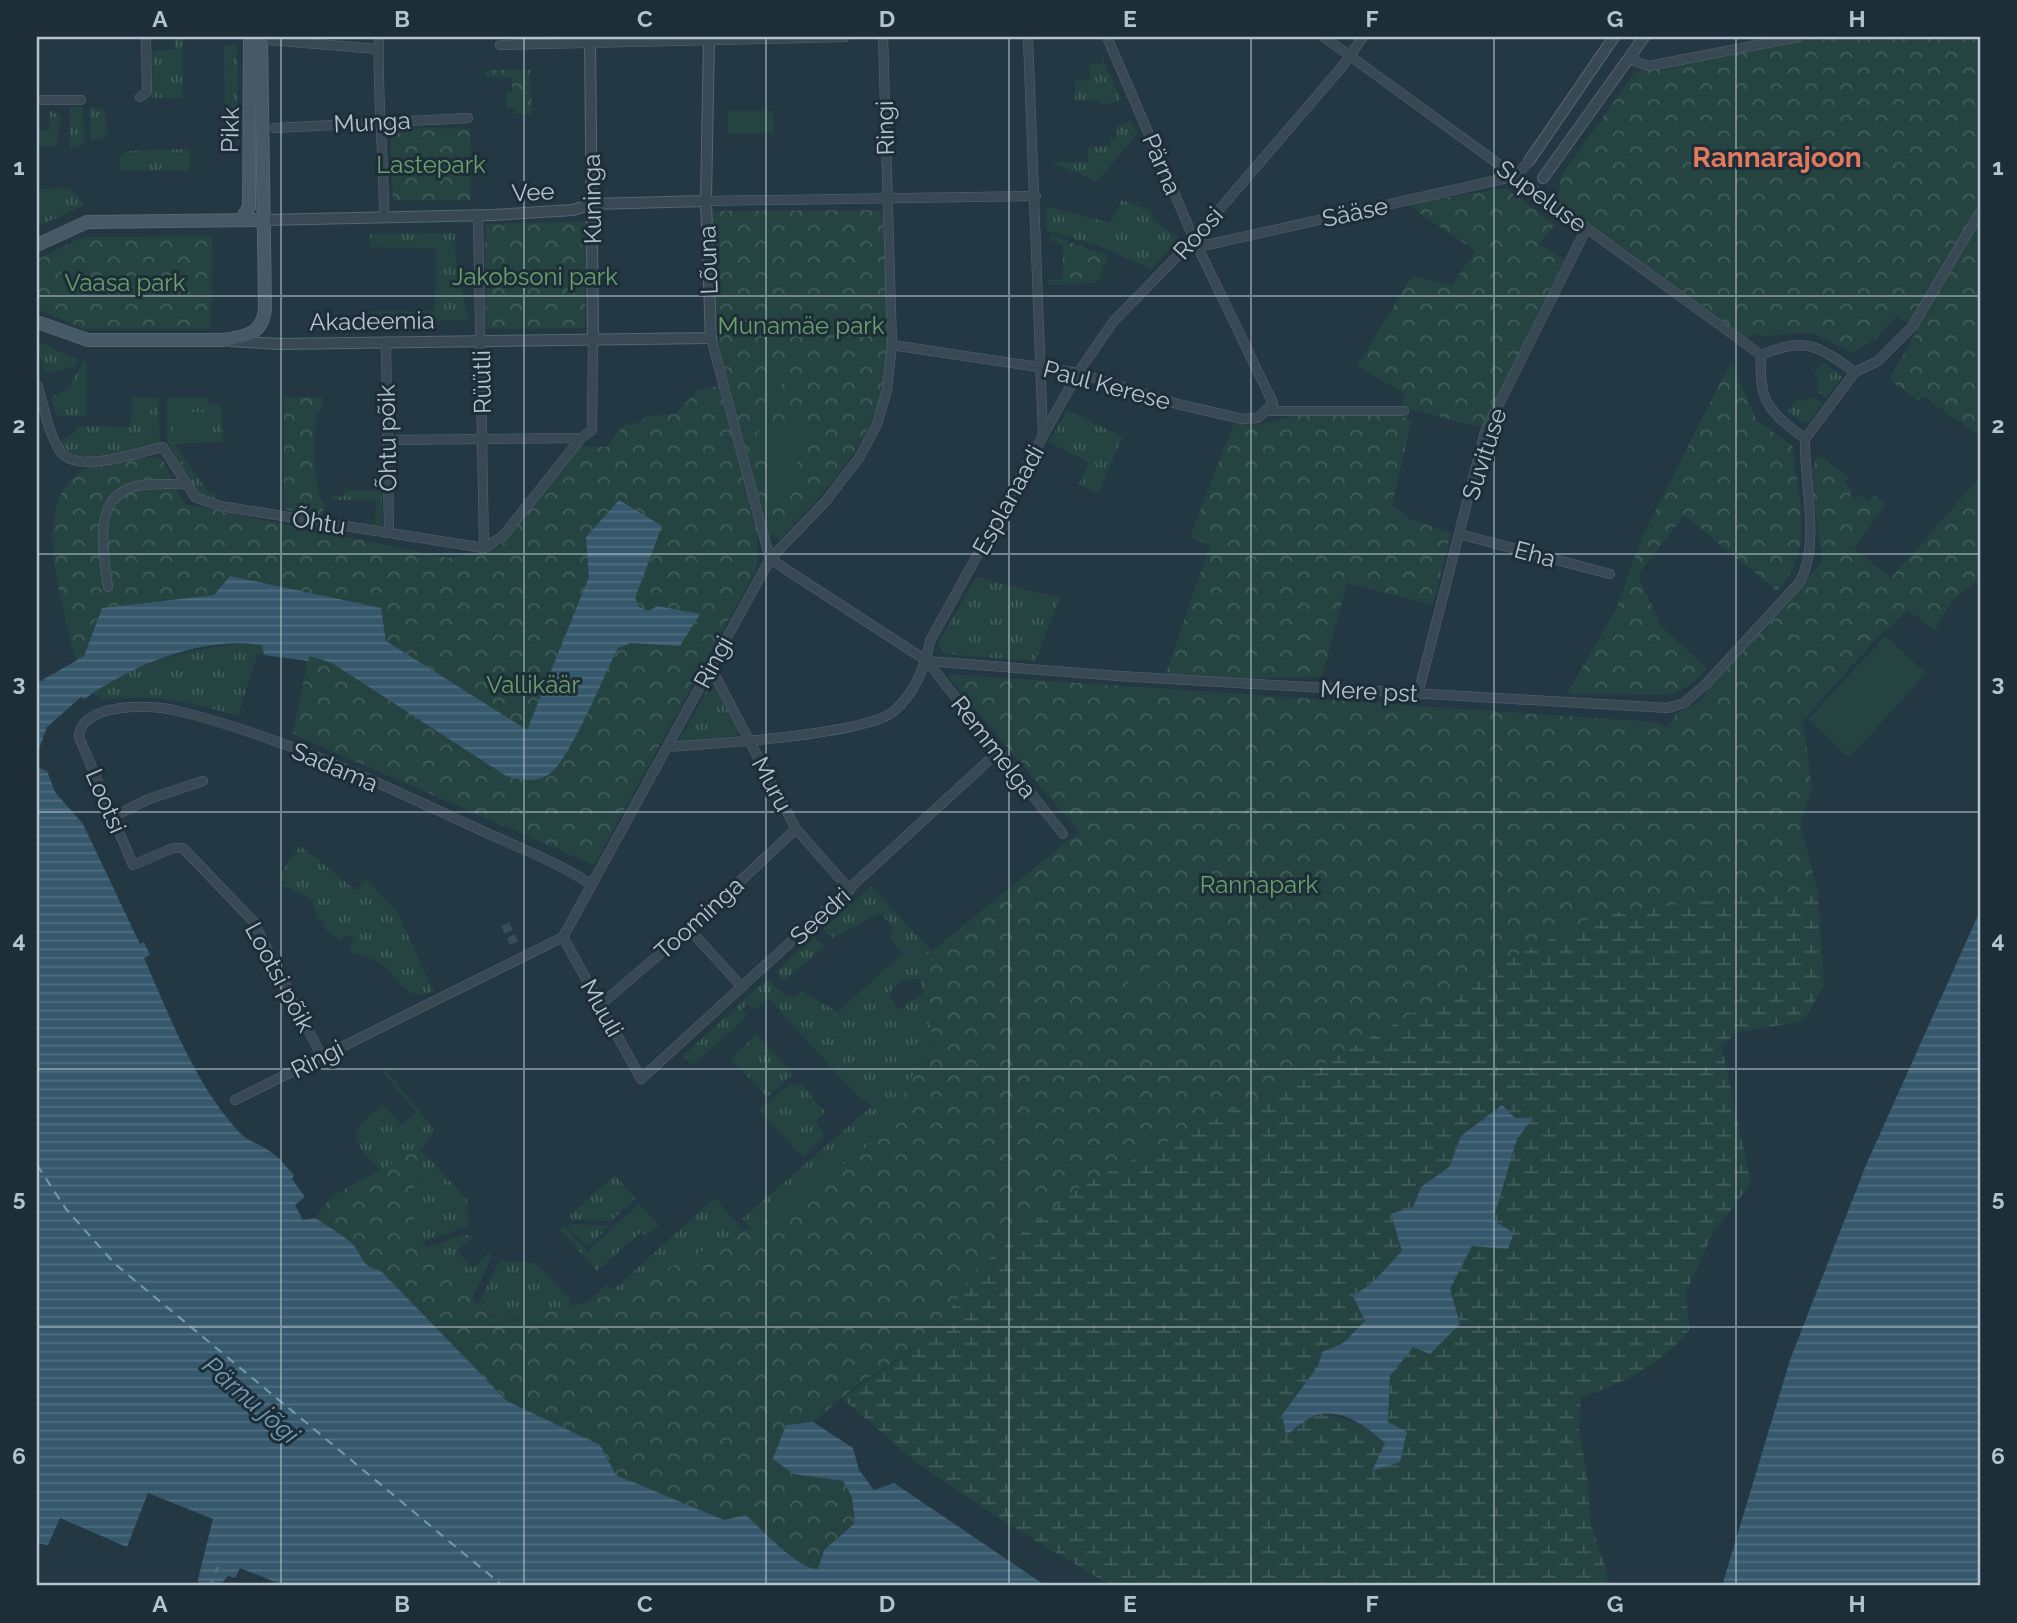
<svg xmlns="http://www.w3.org/2000/svg" width="2017" height="1623" font-family="Raleway,sans-serif">
	<defs>
		<pattern id="grass-tufts" width="24" height="20" patternUnits="userSpaceOnUse" patternTransform="scale(1.75)"><rect width="24" height="20" fill="#254441"/><path d="M3 7l-1-3M5 7V3M7 7l1-3M15 17l-1-3M17 17v-4M19 17l1-3" fill="none" stroke="#425d5b"/></pattern>
		<pattern id="wetland-marsh" width="20" height="14" patternUnits="userSpaceOnUse" patternTransform="scale(1.75)"><rect width="20" height="14" fill="#254441"/><path d="M1 5h8M5 5V1M11 12h8M15 12V8" fill="none" stroke="#425d5b"/></pattern>
		<pattern id="park-crowns" width="20" height="18" patternUnits="userSpaceOnUse" patternTransform="scale(1.75)"><rect width="20" height="18" fill="#254441"/><path d="M2 6a3 3 0 1 1 6 0M12 15a3 3 0 1 1 6 0" fill="none" stroke="#425d5b"/></pattern>
		<pattern id="water-rules" width="6" height="5" patternUnits="userSpaceOnUse" patternTransform="scale(1.75)"><rect width="6" height="5" fill="#36586c"/><path d="M0 2.5h6" fill="none" stroke="#516e80"/></pattern>
	</defs>
	<rect width="100%" height="100%" fill="#233843"/>
	<g fill="url(#grass-tufts)">
		<polygon points="175,37 183,37 183,98 152,98 153,51 175,49"/>
		<polygon points="224,45 237,45 238,132 225,133"/>
		<polygon points="1101,54 1121,101 1099,105 1099,100 1075,101 1075,81 1090,80 1090,65 1102,64"/>
		<polygon points="70,107 83,107 84,144 70,149"/>
		<polygon points="90,107 105,110 108,135 100,140 90,140"/>
		<polygon points="50,111 60,115 58,142 55,146 37,147 37,130 49,130"/>
		<polygon points="1131,121 1137,134 1097,182 1050,162 1088,162 1088,147 1110,146 1110,139 1117,138 1117,126"/>
		<polygon points="190,149 189,170 120,171 120,156 126,151"/>
		<polygon points="64,188 72,190 84,205 37,227 37,189"/>
		<polygon points="1122,200 1151,211 1153,219 1179,239 1151,269 1097,245 1047,231 1046,206 1110,223"/>
		<polygon points="455,233 456,267 469,320 373,322 372,311 435,311 436,248 370,247 370,234"/>
		<polygon points="40,342 78,360 76,366 45,374 37,343"/>
		<polygon points="84,361 87,362 87,417 56,415 51,398 67,389"/>
		<polygon points="1823,362 1842,377 1826,398 1817,391 1819,381 1814,374"/>
		<path d="M132,397L158,398L160,442C133,448 87,469 64,449L61,441L76,432V426L131,427Z"/>
		<polygon points="1812,397 1823,403 1809,423 1803,423 1788,411 1796,400 1805,401"/>
		<polygon points="167,398 209,398 209,404 221,404 223,442 175,444 208,492 216,493 214,500 204,498 197,491 167,441"/>
		<polygon points="1067,410 1123,437 1098,493 1079,484 1089,463 1049,442"/>
		<polygon points="379,469 382,469 382,525 375,528 376,500 331,500 331,496 344,496 345,491 379,490"/>
		<polygon points="976,577 1060,598 1035,661 944,654 938,644"/>
		<path d="M252,643L262,644L264,655H257L238,716C184,701 159,694 103,700L92,693C140,661 196,646 252,643Z"/>
		<polygon points="710,685 714,685 739,732 735,736 678,743"/>
		<path d="M300,846L356,890L365,880L369,882L398,913L433,991C405,1006 396,971 377,961C368,957 358,955 349,951L354,938L345,935L341,941L326,930L323,920L318,919L311,899L284,886L286,883L278,878Z"/>
		<polygon points="871,886 937,957 927,979 903,980 889,993 897,1010 923,993 933,1037 881,1136 778,1214 750,1228 742,1219 872,1106 866,1099 863,1102 768,998 754,1010 748,1004 742,1009 747,1016 693,1065 683,1056 767,979 786,996 796,996 801,991 838,1012 903,953 890,938 893,927 880,913 833,938 823,929"/>
		<polygon points="814,937 824,947 784,981 776,972"/>
		<polygon points="757,1034 793,1074 767,1097 731,1059"/>
		<path d="M385,1069L433,1128C431,1152 400,1161 380,1170C349,1134 345,1137 383,1104L402,1125L416,1112L383,1072Z"/>
		<polygon points="790,1083 795,1087 800,1083 825,1112 815,1121 824,1136 803,1157 759,1110"/>
		<path d="M426,1155L467,1200L468,1226L421,1242C401,1216 414,1181 426,1155Z"/>
		<polygon points="615,1175 635,1199 611,1221 572,1219 569,1216"/>
		<polygon points="715,1198 743,1231 615,1294 590,1300 607,1285 613,1290"/>
		<polygon points="639,1204 659,1225 646,1236 641,1232 597,1271 560,1230 564,1226 592,1256 589,1249"/>
		<polygon points="571,1224 610,1226 587,1247 568,1227"/>
		<polygon points="464,1234 472,1237 457,1251 472,1268 488,1254 492,1256 472,1298 427,1248"/>
		<path d="M499,1261L533,1263L539,1266L569,1298L570,1306C539,1314 503,1332 478,1305Z"/>
	</g>
	<path fill="url(#wetland-marsh)" fill-rule="evenodd" d="M1818,891L1824,985L1804,1021L1734,1033L1722,1048L1751,1183L1712,1235L1686,1293L1689,1330C1657,1369 1627,1380 1581,1398L1579,1432L1587,1473L1591,1526L1609,1577L1608,1586H1112L1004,1522L912,1459L842,1398L934,1335L977,1268L1084,1184L1314,1069L1514,956L1601,914L1767,893ZM1502,1105L1515,1118H1533L1517,1139L1492,1221L1472,1246L1450,1289L1413,1347L1390,1375L1388,1422L1400,1462L1372,1471L1385,1444C1363,1424 1347,1416 1318,1414V1366L1322,1352L1343,1343L1365,1321L1353,1296L1373,1282L1403,1251L1421,1187L1449,1167L1461,1136Z"/>
	<g fill="url(#park-crowns)">
		<polygon points="1819,37 1980,37 1980,436 1923,396 1919,400 1889,380 1917,331 1897,316 1877,338 1853,353 1811,333 1763,336 1754,334 1748,339 1558,200 1561,176 1635,72"/>
		<polygon points="485,70 530,70 532,114 515,114 514,108 506,108 506,92 512,91 512,78 486,77"/>
		<polygon points="390,127 470,129 471,200 393,200"/>
		<polygon points="1506,188 1555,225 1539,244 1564,260 1483,426 1467,424 1407,408 1403,404 1405,394 1357,366 1412,276 1452,285 1476,251 1406,204"/>
		<path d="M882,210C884,259 893,335 884,381C872,445 824,493 780,539L769,535L717,340L713,211Z"/>
		<polygon points="586,222 585,328 486,329 485,224"/>
		<polygon points="1051,235 1108,256 1097,283 1048,285 1048,280 1063,279 1063,245 1050,240"/>
		<polygon points="212,236 211,329 84,329 37,309 37,260 83,237"/>
		<path d="M1731,362L1757,421L1792,445C1798,497 1817,549 1777,591L1684,515L1638,575L1661,626L1707,669L1692,684L1669,695L1567,694L1616,609L1643,535Z"/>
		<path d="M718,386L758,531L756,570L594,865L293,734L321,595L230,576L214,595L102,608L82,659L78,661L72,647C63,598 26,500 86,469C106,459 134,459 156,457L162,459L184,504L450,558L500,547L580,446L606,447L625,424L640,423L646,416L675,414L698,390Z"/>
		<path d="M322,397V410L316,411C316,434 311,486 324,504L322,517L284,509V398Z"/>
		<polygon points="1397,415 1412,419 1392,505 1410,519 1451,533 1433,605 1347,583 1322,677 1207,679 1165,676 1210,545 1190,537 1234,423 1259,425 1294,416"/>
		<path d="M1817,457L1823,458L1849,477L1844,483L1852,489L1850,497L1854,499L1862,495L1869,501L1873,495L1886,504L1854,548L1891,578L1980,477V579L1952,600L1935,630L1908,610L1878,637L1803,720L1812,789L1800,824L1818,891L1767,893L1601,914L1514,956L1314,1069L1084,1184L977,1268L934,1335L856,1386L813,1422L786,1425L794,1474L843,1481L852,1497L855,1523L824,1550L818,1570C799,1571 760,1529 746,1515L724,1520L616,1475L600,1445L507,1401L380,1270C360,1267 361,1252 348,1240C339,1232 326,1225 315,1218L332,1196L419,1149L426,1155L416,1178L411,1203L418,1238L488,1316L515,1321L615,1294L778,1214L881,1136L933,1038L917,963L1079,832L946,674L1654,722L1667,727L1677,713L1698,702L1822,562L1810,473Z"/>
	</g>
	<g fill="#254441">
		<polygon points="728,111 773,111 774,133 728,134"/>
		<polygon points="778,373 787,404 768,410 759,379"/>
		<polygon points="172,412 206,412 206,434 173,434"/>
		<polygon points="796,419 805,422 810,443 780,488 774,489 757,433 761,429"/>
		<polygon points="1885,636 1926,673 1849,758 1808,719"/>
		<polygon points="1163,960 1173,975 1138,998 1128,982"/>
	</g>
	<g fill="url(#water-rules)">
		<path d="M619,500L662,526L635,598L639,607L649,611L657,606L700,614L680,646L631,643L618,648C605,673 568,764 548,775C534,783 520,780 506,776L332,663L310,656L308,661L264,655L262,645C201,636 133,665 84,699L81,697L47,727L37,755V683L84,656L102,608L214,595L230,576L381,608L386,641L527,730L589,577L586,537Z"/>
		<path d="M37,767L47,771L55,792L83,824L140,944L144,942L150,955L144,958C170,1017 195,1084 239,1132C248,1142 261,1144 271,1152C280,1158 287,1168 294,1175L292,1179L305,1197L295,1205L303,1220L315,1218C326,1225 338,1232 349,1241C363,1252 359,1267 380,1270L507,1401L600,1445L616,1475L724,1520L746,1515C760,1528 800,1571 818,1569L824,1550L855,1523L852,1497L843,1481L794,1474L773,1459L786,1425L813,1422L853,1448L859,1470L874,1490L894,1483L1046,1586H285L240,1568L235,1578L228,1576L219,1586H199L198,1579L213,1519L148,1493L127,1547L60,1518L48,1545L37,1543L39,1416L37,1415Z"/>
		<polygon points="1980,911 1980,1586 1722,1586 1790,1360 1866,1165"/>
		<path d="M1502,1105L1515,1118H1533L1517,1139L1493,1220L1514,1233L1508,1249L1472,1246L1450,1289L1460,1324L1430,1354L1413,1347L1390,1376L1388,1422L1407,1432L1400,1462L1372,1471L1385,1443C1367,1427 1345,1410 1320,1414C1309,1416 1295,1429 1286,1435L1282,1415L1318,1366L1322,1352L1343,1343L1365,1321L1353,1296L1373,1282L1402,1251L1391,1214L1413,1207L1421,1187L1449,1167L1461,1136Z"/>
	</g>
	<g fill="none" stroke-linecap="round" stroke-linejoin="round">
		<polyline stroke="#729cb3" stroke-width="2" stroke-dasharray="9 7" stroke-linecap="butt" points="37,1165 66,1209 115,1264 503,1586"/>
		<polyline stroke="#394d58" stroke-width="9" stroke-dasharray="9 4.5" stroke-linecap="butt" points="505,924 514,943"/>
		<defs>
			<g id="minor">
				<path d="M379,37C377,97 384,157 384,217"/>
				<polyline points="1324,37 1761,355"/>
				<polyline points="256,39 378,49"/>
				<polyline points="500,45 845,37"/>
				<polyline points="1632,54 1636,62 1649,66 1798,37"/>
				<polyline points="140,97 147,92 146,37"/>
				<polyline points="37,100 81,100"/>
				<polyline points="275,128 468,118"/>
				<polyline points="1516,176 1529,161"/>
				<polyline points="706,201 1036,196"/>
				<polyline points="478,215 484,548"/>
				<polyline points="1194,239 1207,245 1516,176"/>
				<path d="M711,338L770,559L927,661L1119,676L1668,708L1684,703L1706,684L1799,583C1821,546 1804,484 1805,439"/>
				<polyline points="386,343 389,533"/>
				<polyline points="892,345 1078,373 1177,404 1243,419 1258,418 1273,403 1194,239 1107,37"/>
				<path d="M1761,355C1806,336 1818,346 1855,372"/>
				<path d="M1761,355C1759,403 1768,410 1805,439"/>
				<path d="M37,385C44,405 48,434 60,451C76,475 139,452 163,447L195,497L220,506L484,548L503,536L581,438L592,430L593,341"/>
				<polyline points="1267,411 1404,411"/>
				<polyline points="1044,434 1078,373 1113,322 1194,239 1341,68 1363,37"/>
				<polyline points="1805,439 1855,372 1878,361 1912,327 1980,212"/>
				<polyline points="387,440 581,438"/>
				<polyline points="1459,534 1610,574"/>
				<path d="M108,587C104,555 91,499 133,487C150,482 170,485 187,484"/>
				<polyline points="927,661 1063,834"/>
				<polyline points="710,666 796,829 850,890"/>
				<polyline points="1418,694 1485,432 1586,229"/>
				<path d="M667,747C710,744 867,735 894,711C915,693 925,667 930,641L1043,436L1028,37"/>
				<polyline points="112,817 149,799 203,781"/>
				<polyline points="689,929 742,987"/>
				<polyline points="563,937 641,1079 998,752"/>
				<polyline points="600,1005 689,929 796,829"/>
				<path d="M322,1057L253,921L183,848H173L133,865L79,737C80,703 149,704 174,710C279,735 379,783 476,828C514,846 556,861 590,884"/>
				<polyline points="235,1100 563,937 770,559 825,502 859,458 877,424 887,390 892,345 883,37"/>
			</g>
			<g id="tertiary">
				<polyline points="590,37 593,341"/>
				<polyline points="1529,161 1614,37"/>
				<polyline points="1543,178 1644,37"/>
				<polyline points="264,220 492,215 573,210 592,204 706,201"/>
				<polyline points="231,341 280,344 711,338 706,201 709,37"/>
			</g>
			<g id="secondary">
				<polyline points="241,220 249,207 250,37"/>
				<polyline points="37,245 87,222 264,220"/>
				<path d="M37,322L88,340H222C245,337 264,334 265,307L261,37"/>
			</g>
		</defs>
		<use href="#minor" stroke="#566670" stroke-width="10"/>
		<use href="#tertiary" stroke="#566670" stroke-width="12"/>
		<use href="#secondary" stroke="#566670" stroke-width="14"/>
		<use href="#minor" stroke="#384953" stroke-width="9"/>
		<use href="#tertiary" stroke="#384953" stroke-width="10"/>
		<use href="#secondary" stroke="#455966" stroke-width="12"/>
		<polyline stroke="#5a6e7a" stroke-width="2.5" stroke-dasharray="7 7" stroke-linecap="butt" points="210,1586 220,1562"/>
	</g>
	<path fill="none" stroke="#b5c3cd" stroke-width="2" stroke-opacity="0.55" d="M281,37V1586M524,37V1586M766,37V1586M1009,37V1586M1251,37V1586M1494,37V1586M1736,37V1586M37,296H1980M37,554H1980M37,812H1980M37,1069H1980M37,1327H1980"/>
	<g text-anchor="middle" dominant-baseline="central" stroke-width="6" stroke-linejoin="round" paint-order="stroke">
		<g font-size="24" fill="#b5c3cd" stroke="#1d2e38">
			<text transform="translate(372 122) rotate(-3)">Munga</text>
			<text transform="translate(885 128) rotate(-91)">Ringi</text>
			<text transform="translate(230 130) rotate(-89)">Pikk</text>
			<text transform="translate(1162 164) rotate(67)">Pärna</text>
			<text transform="translate(533 192) rotate(-3)">Vee</text>
			<text transform="translate(1542 196) rotate(36)">Supeluse</text>
			<text transform="translate(592 199) rotate(-91)">Kuninga</text>
			<text transform="translate(1355 212) rotate(-12)">Sääse</text>
			<text transform="translate(1198 233) rotate(-48)">Roosi</text>
			<text transform="translate(708 260) rotate(-92)">Lõuna</text>
			<text transform="translate(372 321) rotate(-1)">Akadeemia</text>
			<text transform="translate(482 382) rotate(-91)">Rüütli</text>
			<text transform="translate(1107 385) rotate(15)">Paul Kerese</text>
			<text transform="translate(387 438) rotate(-91)">Õhtu põik</text>
			<text transform="translate(1484 454) rotate(-72)">Suvituse</text>
			<text transform="translate(1008 500) rotate(-61)">Esplanaadi</text>
			<text transform="translate(319 522) rotate(9)">Õhtu</text>
			<text transform="translate(1535 554) rotate(15)">Eha</text>
			<text transform="translate(713 662) rotate(-62)">Ringi</text>
			<text transform="translate(1369 691) rotate(3)">Mere pst</text>
			<text transform="translate(994 747) rotate(52)">Remmelga</text>
			<text transform="translate(335 767) rotate(23)">Sadama</text>
			<text transform="translate(772 784) rotate(62)">Muru</text>
			<text transform="translate(106 801) rotate(67)">Lootsi</text>
			<text transform="translate(820 916) rotate(-42)">Seedri</text>
			<text transform="translate(699 918) rotate(-42)">Toominga</text>
			<text transform="translate(280 977) rotate(62)">Lootsi põik</text>
			<text transform="translate(602 1008) rotate(61)">Muuli</text>
			<text transform="translate(317 1059) rotate(-27)">Ringi</text>
		</g>
		<g font-size="24" fill="#6aa06a" stroke="#1d2e38">
			<text x="431" y="164">Lastepark</text>
			<text x="535" y="276">Jakobsoni park</text>
			<text x="125" y="282">Vaasa park</text>
			<text x="801" y="325">Munamäe park</text>
			<text x="533" y="684">Vallikäär</text>
			<text x="1259" y="884">Rannapark</text>
		</g>
		<g font-size="26" font-style="italic" fill="#729cb3" stroke="#1d2e38">
			<text transform="translate(251 1400) rotate(41)">Pärnu jõgi</text>
		</g>
		<g font-size="28" font-weight="bold" fill="#e0795d" stroke="#1d2e38">
			<text x="1777" y="157">Rannarajoon</text>
		</g>
	</g>
	<rect width="2017" height="1623" fill="none" stroke="#1d2e38" stroke-width="77"/>
	<rect x="38" y="38" width="1941" height="1546" fill="none" stroke="#b5c3cd" stroke-width="2.5"/>
	<g font-size="23" text-anchor="middle" font-weight="bold" fill="#b5c3cd">
		<text x="160" y="27">A</text>
		<text x="402" y="27">B</text>
		<text x="645" y="27">C</text>
		<text x="887" y="27">D</text>
		<text x="1130" y="27">E</text>
		<text x="1372" y="27">F</text>
		<text x="1615" y="27">G</text>
		<text x="1857" y="27">H</text>
		<text x="19" y="175">1</text>
		<text x="1998" y="175">1</text>
		<text x="19" y="433">2</text>
		<text x="1998" y="433">2</text>
		<text x="19" y="691">3</text>
		<text x="1998" y="691">3</text>
		<text x="19" y="948">4</text>
		<text x="1998" y="948">4</text>
		<text x="19" y="1206">5</text>
		<text x="1998" y="1206">5</text>
		<text x="19" y="1464">6</text>
		<text x="1998" y="1464">6</text>
		<text x="160" y="1612">A</text>
		<text x="402" y="1612">B</text>
		<text x="645" y="1612">C</text>
		<text x="887" y="1612">D</text>
		<text x="1130" y="1612">E</text>
		<text x="1372" y="1612">F</text>
		<text x="1615" y="1612">G</text>
		<text x="1857" y="1612">H</text>
	</g>
</svg>
